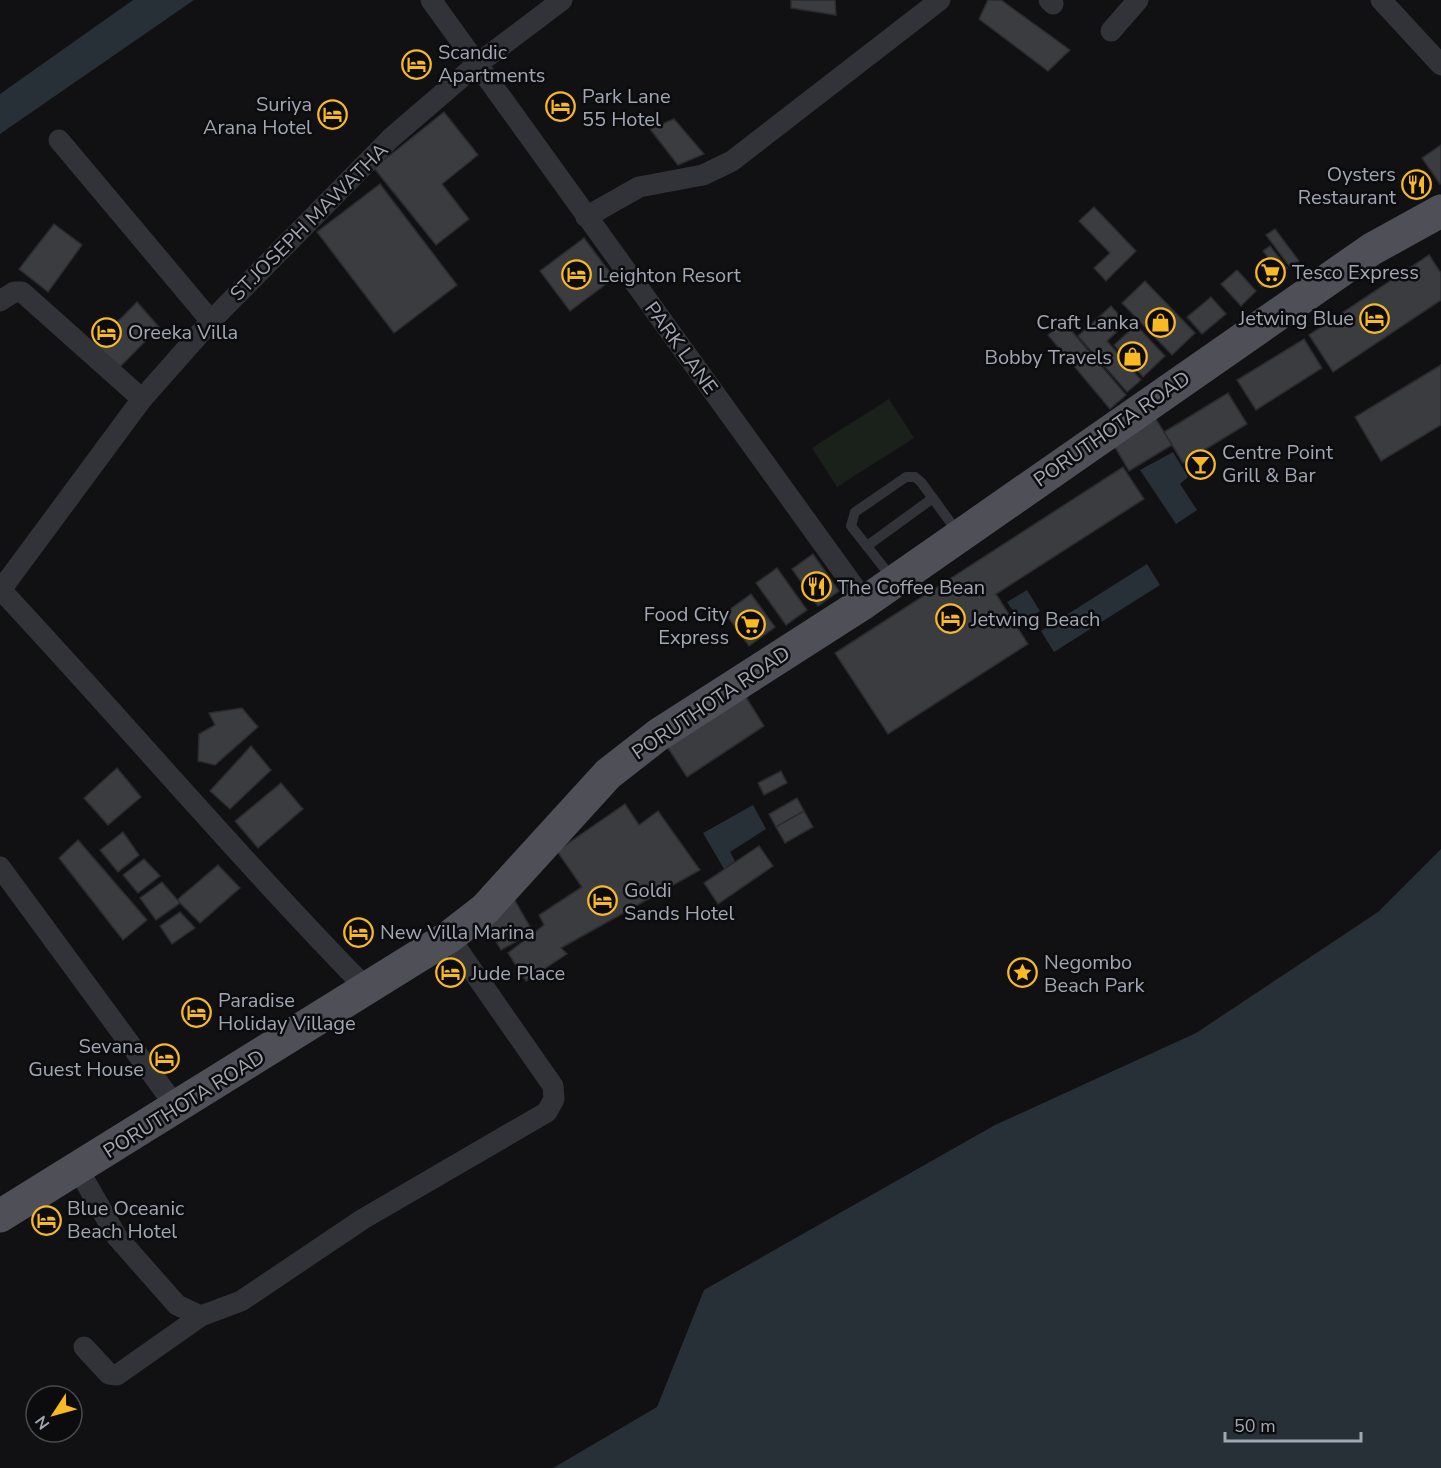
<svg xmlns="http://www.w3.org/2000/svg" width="1441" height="1468" font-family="'Nunito Sans',sans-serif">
	<rect width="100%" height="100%" fill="#111113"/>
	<polygon fill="#19211a" points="889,399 914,438 837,487 812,448"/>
	<g fill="#272f37">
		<polygon points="133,0 194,0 0,134 0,94"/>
		<polygon points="1173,452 1188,477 1180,484 1197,510 1176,524 1140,470"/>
		<polygon points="1147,564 1160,585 1054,652 1041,631"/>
		<polygon points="1027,590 1040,611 1021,623 1007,602"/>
		<polygon points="753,805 766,829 730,852 735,861 724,869 703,833"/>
		<polygon points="1441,849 1441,1468 553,1468 657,1407 704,1290 995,1125 1196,1033 1378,912"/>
	</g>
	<g fill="#3b3c40" stroke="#2b2b2f" stroke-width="1.5">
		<polygon points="791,0 835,0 836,15 791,8"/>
		<polygon points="988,0 1001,0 1070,50 1048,71 979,19"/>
		<polygon points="444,112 478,155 442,184 469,219 436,245 374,168"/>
		<polygon points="674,119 704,154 678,165 650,129"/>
		<polygon points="1441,145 1441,183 1440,184 1422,158"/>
		<polygon points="1418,169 1432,188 1416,200 1401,181"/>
		<polygon points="380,184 457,285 394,333 317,232"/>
		<polygon points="1094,207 1136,251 1106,281 1094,268 1110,253 1079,221"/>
		<polygon points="54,224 82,245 48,292 19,269"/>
		<polygon points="1275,229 1299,261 1290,267 1266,235"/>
		<polygon points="584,238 614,278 570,311 540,271"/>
		<polygon points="1270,246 1287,268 1262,287 1255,277 1273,264 1263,251"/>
		<polygon points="1429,255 1441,273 1441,300 1333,372 1309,335"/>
		<polygon points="1237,270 1256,291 1241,306 1221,284"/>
		<polygon points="1145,281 1195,333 1172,355 1122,303"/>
		<polygon points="1211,297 1226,314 1202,334 1187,317"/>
		<polygon points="137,302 159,327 115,372 91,348"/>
		<polygon points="1111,306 1126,323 1107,341 1141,380 1127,392 1078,336"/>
		<polygon points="1064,322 1126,395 1110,409 1048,335"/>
		<polygon points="1136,325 1165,356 1143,377 1114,345"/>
		<polygon points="1304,339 1322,368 1256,410 1237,380"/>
		<polygon points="1441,365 1441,425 1381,461 1355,417"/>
		<polygon points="1228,393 1247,424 1183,463 1164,432"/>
		<polygon points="1154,416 1172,445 1129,471 1112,442"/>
		<polygon points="1123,467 1144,499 996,594 1028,644 888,734 835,653"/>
		<polygon points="813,554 839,591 818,606 792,569"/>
		<polygon points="777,568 807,610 786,625 756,583"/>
		<polygon points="751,594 775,627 749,646 725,613"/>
		<polygon points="744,694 764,726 687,777 666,745"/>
		<polygon points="242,708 258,727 215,765 198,761 199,734 215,725 209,713"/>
		<polygon points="251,746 271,770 230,809 210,791"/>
		<polygon points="117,768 141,797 108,825 84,798"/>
		<polygon points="781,771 787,783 764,795 758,783"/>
		<polygon points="281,783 303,809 258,848 235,821"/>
		<polygon points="797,798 804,811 776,827 769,814"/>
		<polygon points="625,804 639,825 658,811 700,870 561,948 567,954 526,981 508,953 544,925 539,915 582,887 557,851"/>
		<polygon points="804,811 813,827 785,843 776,827"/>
		<polygon points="123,832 139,855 118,872 100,850"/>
		<polygon points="78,840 147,920 123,940 59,858"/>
		<polygon points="759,846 773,866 718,904 704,883"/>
		<polygon points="144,859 160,876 138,893 123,875"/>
		<polygon points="218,865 240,888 200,923 177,900"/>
		<polygon points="162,882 180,903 156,920 140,898"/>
		<polygon points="514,899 533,932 501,950 482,917"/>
		<polygon points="180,912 195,928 172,944 160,926"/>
	</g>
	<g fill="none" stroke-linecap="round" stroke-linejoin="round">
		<g stroke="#323338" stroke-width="10">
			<polyline points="867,546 933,498"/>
			<polyline points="892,578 851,526 855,512 906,477 915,477 921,482 959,534"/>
		</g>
		<g stroke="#323338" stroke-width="21">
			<polyline points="431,0 865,602"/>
			<polyline points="1049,0 1053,4"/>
			<polyline points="1381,0 1441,65"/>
			<polyline points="1111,31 1138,0"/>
			<polyline points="59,140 211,321"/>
			<polyline points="586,217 639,187 703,175 732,161 940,0"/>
			<polyline points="0,301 14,292 22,292 142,399"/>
			<path d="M1,590C124,722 241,860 367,989"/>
			<polyline points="0,591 142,399 211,321 391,138 476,65 562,0"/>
			<polyline points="0,867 177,1108"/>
			<polyline points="78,1169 117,1237 177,1305 201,1316 241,1301 363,1219 547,1112 554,1099 553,1086 449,937"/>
			<polyline points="84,1347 109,1374 117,1375 201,1316"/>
		</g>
		<polyline stroke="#4e4f57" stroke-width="33" points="0,1216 449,937 485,909 608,774 658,735 865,602 1372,249 1441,211"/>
	</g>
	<defs>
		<symbol id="hotel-ring" viewBox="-11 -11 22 22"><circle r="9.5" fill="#0c0c0e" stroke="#f9b923" stroke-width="1.5"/><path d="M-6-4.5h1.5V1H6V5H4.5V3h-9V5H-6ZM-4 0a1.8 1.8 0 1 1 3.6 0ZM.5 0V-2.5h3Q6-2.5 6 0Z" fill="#f9b923"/></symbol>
		<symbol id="restaurant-ring" viewBox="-11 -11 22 22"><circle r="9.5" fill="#0c0c0e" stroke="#f9b923" stroke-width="1.5"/><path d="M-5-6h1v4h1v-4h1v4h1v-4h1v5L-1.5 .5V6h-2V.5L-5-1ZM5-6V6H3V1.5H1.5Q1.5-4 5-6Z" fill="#f9b923"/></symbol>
		<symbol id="supermarket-ring" viewBox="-11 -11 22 22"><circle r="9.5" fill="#0c0c0e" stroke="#f9b923" stroke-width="1.5"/><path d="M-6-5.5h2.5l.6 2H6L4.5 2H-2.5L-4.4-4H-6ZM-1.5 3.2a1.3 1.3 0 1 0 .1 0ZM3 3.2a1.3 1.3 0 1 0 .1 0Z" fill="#f9b923"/></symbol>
		<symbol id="shop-ring" viewBox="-11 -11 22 22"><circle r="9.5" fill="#0c0c0e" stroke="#f9b923" stroke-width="1.5"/><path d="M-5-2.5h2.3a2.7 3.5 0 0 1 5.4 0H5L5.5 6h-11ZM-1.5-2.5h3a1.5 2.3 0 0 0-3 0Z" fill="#f9b923"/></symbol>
		<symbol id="bar-ring" viewBox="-11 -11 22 22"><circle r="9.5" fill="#0c0c0e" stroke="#f9b923" stroke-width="1.5"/><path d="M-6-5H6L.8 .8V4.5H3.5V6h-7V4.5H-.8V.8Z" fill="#f9b923"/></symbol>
		<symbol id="sight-ring" viewBox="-11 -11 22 22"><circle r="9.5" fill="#0c0c0e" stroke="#f9b923" stroke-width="1.5"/><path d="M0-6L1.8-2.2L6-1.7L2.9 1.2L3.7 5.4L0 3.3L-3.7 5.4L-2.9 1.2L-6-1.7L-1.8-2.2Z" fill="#f9b923"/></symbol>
	</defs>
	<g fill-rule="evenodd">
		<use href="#hotel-ring" x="400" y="48" width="33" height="33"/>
		<use href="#hotel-ring" x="544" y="90" width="33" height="33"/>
		<use href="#hotel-ring" x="316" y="98" width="33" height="33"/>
		<use href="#restaurant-ring" x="1400" y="168" width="33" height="33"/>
		<use href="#supermarket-ring" x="1254" y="256" width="33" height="33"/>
		<use href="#hotel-ring" x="560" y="258" width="33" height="33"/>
		<use href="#hotel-ring" x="1358" y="302" width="33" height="33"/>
		<use href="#shop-ring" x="1144" y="306" width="33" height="33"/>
		<use href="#hotel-ring" x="90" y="316" width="33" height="33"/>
		<use href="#shop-ring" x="1116" y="340" width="33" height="33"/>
		<use href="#bar-ring" x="1184" y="448" width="33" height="33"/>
		<use href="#restaurant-ring" x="800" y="570" width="33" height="33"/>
		<use href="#hotel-ring" x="934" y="602" width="33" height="33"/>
		<use href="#supermarket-ring" x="734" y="608" width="33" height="33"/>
		<use href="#hotel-ring" x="586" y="884" width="33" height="33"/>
		<use href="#hotel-ring" x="342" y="916" width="33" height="33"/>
		<use href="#hotel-ring" x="434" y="956" width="33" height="33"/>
		<use href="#sight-ring" x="1006" y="956" width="33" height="33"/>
		<use href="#hotel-ring" x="180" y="996" width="33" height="33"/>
		<use href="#hotel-ring" x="148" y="1042" width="33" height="33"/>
		<use href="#hotel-ring" x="30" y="1204" width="33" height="33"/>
	</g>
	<g text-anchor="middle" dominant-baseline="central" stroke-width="5" stroke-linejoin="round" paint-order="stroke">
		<g font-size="20" fill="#a2a7b4" stroke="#0c0c0e" text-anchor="start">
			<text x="438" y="52">Scandic<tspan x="438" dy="23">Apartments</tspan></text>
			<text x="582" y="96">Park Lane<tspan x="582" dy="23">55 Hotel</tspan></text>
			<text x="312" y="104" text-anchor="end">Suriya<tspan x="312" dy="23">Arana Hotel</tspan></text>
			<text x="1396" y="174" text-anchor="end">Oysters<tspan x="1396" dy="23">Restaurant</tspan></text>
			<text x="1292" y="272">Tesco Express</text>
			<text x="598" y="275">Leighton Resort</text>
			<text x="1354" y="318" text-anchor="end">Jetwing Blue</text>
			<text x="1139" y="322" text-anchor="end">Craft Lanka</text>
			<text x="128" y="332">Oreeka Villa</text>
			<text x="1112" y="357" text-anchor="end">Bobby Travels</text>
			<text x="1222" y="452">Centre Point<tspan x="1222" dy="23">Grill &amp; Bar</tspan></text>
			<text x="837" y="587">The Coffee Bean</text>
			<text x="729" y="614" text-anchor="end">Food City<tspan x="729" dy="23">Express</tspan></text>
			<text x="971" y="619">Jetwing Beach</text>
			<text x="624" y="890">Goldi<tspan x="624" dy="23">Sands Hotel</tspan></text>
			<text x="380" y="932">New Villa Marina</text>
			<text x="1044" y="962">Negombo<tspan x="1044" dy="23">Beach Park</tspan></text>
			<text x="471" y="973">Jude Place</text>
			<text x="218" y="1000">Paradise<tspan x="218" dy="23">Holiday Village</tspan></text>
			<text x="144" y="1046" text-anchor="end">Sevana<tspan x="144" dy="23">Guest House</tspan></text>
			<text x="67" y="1208">Blue Oceanic<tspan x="67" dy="23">Beach Hotel</tspan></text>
		</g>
		<g font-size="20" fill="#a2a7b4" stroke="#0c0c0e">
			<text transform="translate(309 222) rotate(-45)">ST.JOSEPH MAWATHA</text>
			<text transform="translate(681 348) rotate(54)">PARK LANE</text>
			<text transform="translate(1112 429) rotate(-35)">PORUTHOTA ROAD</text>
			<text transform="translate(711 703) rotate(-34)">PORUTHOTA ROAD</text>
			<text transform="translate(184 1104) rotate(-32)">PORUTHOTA ROAD</text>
		</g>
	</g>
	<g transform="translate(54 1414) rotate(234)"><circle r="28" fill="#0c0c0e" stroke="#484a50" stroke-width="1.5"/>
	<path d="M0-4.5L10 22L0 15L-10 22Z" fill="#f9b923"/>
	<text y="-9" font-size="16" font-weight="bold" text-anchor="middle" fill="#a2a7b4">N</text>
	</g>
	<path d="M1225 1432v9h136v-9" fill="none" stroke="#a2a7b4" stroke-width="3"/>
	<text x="1234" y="1432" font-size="18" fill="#a2a7b4" stroke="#0c0c0e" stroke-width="4.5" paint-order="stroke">50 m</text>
</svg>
